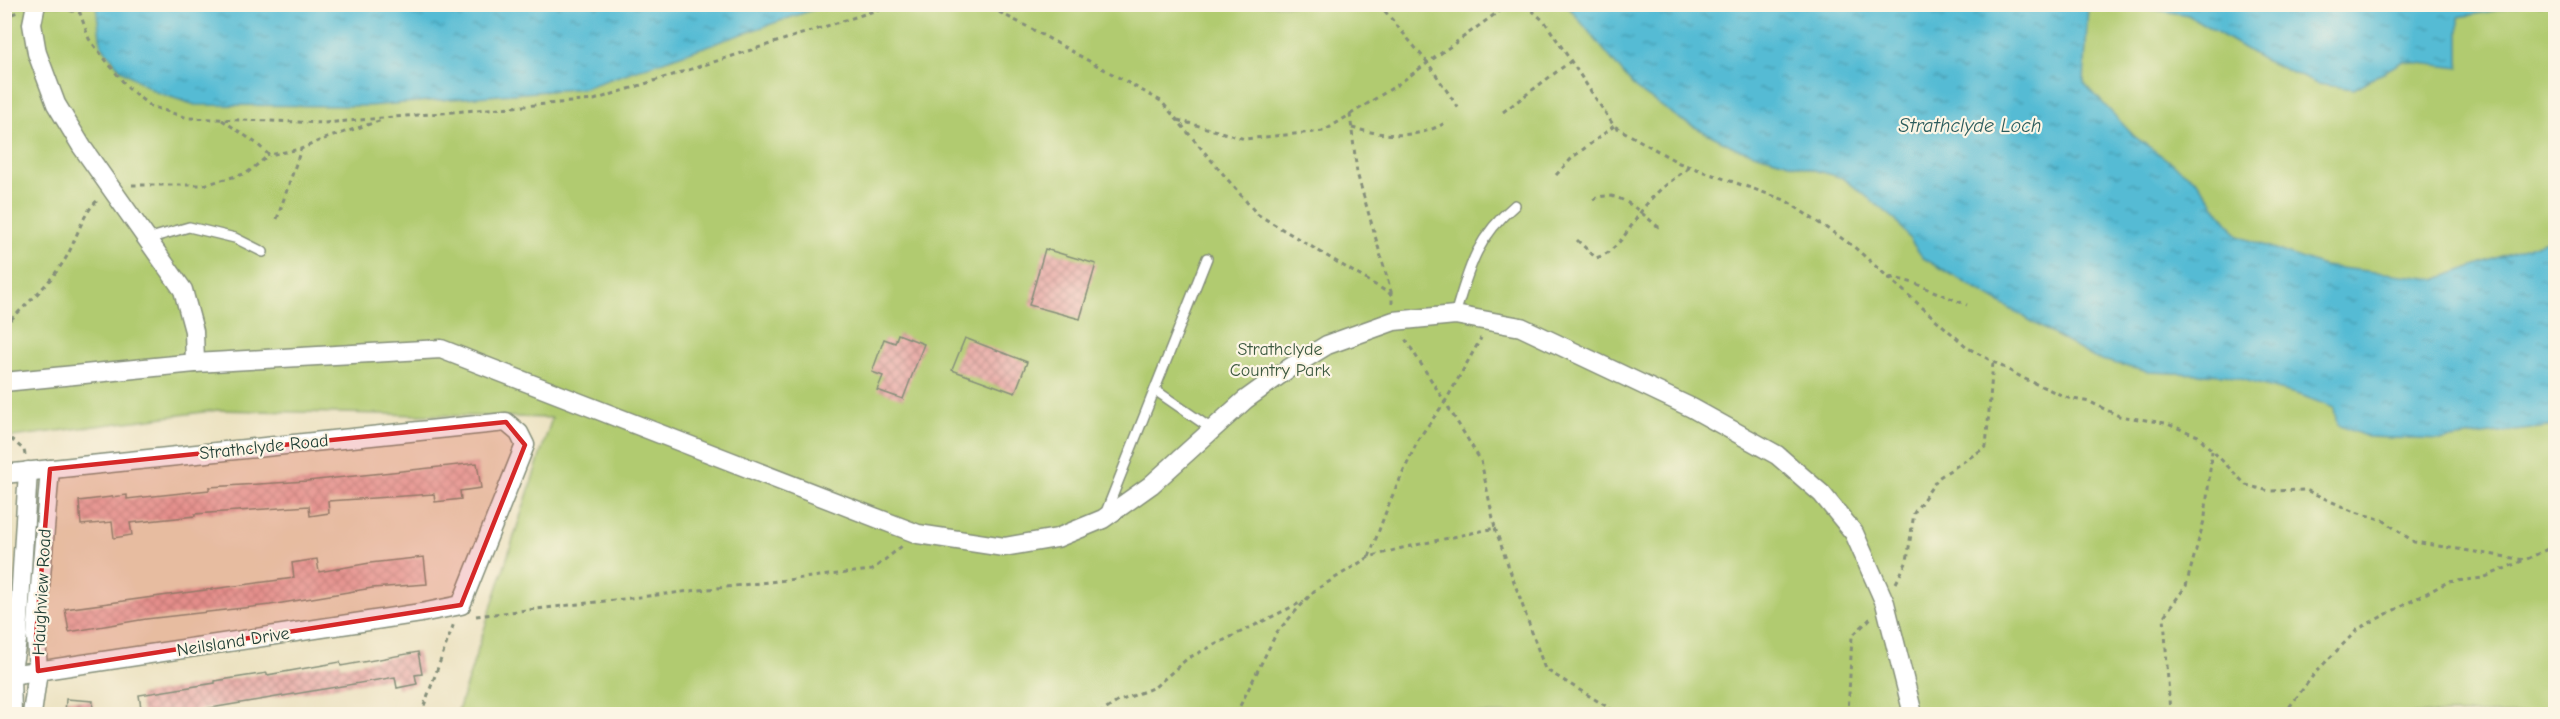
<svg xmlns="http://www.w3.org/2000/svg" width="2560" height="719" font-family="'Comic Neue',sans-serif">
	<defs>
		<pattern id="water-ripples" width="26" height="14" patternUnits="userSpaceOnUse" patternTransform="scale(1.5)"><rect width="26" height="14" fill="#55bbd4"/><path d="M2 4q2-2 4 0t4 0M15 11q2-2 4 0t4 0" fill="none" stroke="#4699ad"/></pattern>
		<pattern id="building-cross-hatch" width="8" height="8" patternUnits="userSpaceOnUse" patternTransform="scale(1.5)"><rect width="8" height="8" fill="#e8a8a4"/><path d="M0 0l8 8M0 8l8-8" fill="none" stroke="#bb8a86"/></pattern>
	</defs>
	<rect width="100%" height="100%" fill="#fcf5e5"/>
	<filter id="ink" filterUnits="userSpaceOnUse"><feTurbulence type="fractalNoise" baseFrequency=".0167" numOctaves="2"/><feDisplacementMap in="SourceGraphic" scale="12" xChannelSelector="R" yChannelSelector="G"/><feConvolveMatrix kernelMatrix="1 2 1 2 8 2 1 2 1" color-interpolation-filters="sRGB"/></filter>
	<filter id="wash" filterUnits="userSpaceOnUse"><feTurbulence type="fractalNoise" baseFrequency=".008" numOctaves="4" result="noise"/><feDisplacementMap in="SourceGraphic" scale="24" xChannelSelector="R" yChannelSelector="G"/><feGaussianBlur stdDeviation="1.35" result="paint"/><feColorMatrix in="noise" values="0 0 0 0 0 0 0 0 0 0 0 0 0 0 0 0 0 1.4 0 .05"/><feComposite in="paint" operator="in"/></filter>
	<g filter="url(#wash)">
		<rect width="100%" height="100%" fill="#ebe1bf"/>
		<polygon fill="#b1cb70" stroke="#688452" stroke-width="1.5" points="4,5 2555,5 2555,714 457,714 552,418 218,410 5,438"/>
		<g fill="url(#water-ripples)" stroke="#3a7c84" stroke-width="1.5">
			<polygon points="96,4 827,4 827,5 584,88 369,106 195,105 156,92 121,70 101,45"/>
			<polygon points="1567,5 2088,5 2084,83 2134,136 2197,181 2238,236 2323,266 2437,279 2555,237 2555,426 2442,440 2368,437 2337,425 2334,408 2303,396 2225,375 2148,372 2094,358 1923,258 1896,220 1843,178 1736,148 1683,121 1635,88"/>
			<polygon points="2125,5 2526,5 2459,17 2459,68 2403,61 2354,89 2317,84 2262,59 2188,15"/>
		</g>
		<g id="blocks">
			<g fill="url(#building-cross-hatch)">
				<polygon points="1045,249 1096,264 1080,319 1029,305"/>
				<polygon points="898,334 924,344 903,399 877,390 883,376 872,372 884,339 895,343"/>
				<polygon points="965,338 1027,362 1015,393 952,370"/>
				<polygon points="477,463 481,488 460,491 461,499 435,502 434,494 328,501 329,513 310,516 309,506 195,514 195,516 130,523 132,535 114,538 112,522 81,525 79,501 127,495 127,499 209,490 209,487 307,481"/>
				<polygon points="424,557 427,584 372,588 270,605 146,619 69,632 65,609 294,578 292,563 317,559 319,572 370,563"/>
				<polygon points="418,652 422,674 415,675 417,684 397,688 395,677 175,714 142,714 139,695 215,683 215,681 267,673 267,675 340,662 341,666"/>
				<polygon points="66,699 93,701 92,714 65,714"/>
			</g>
		</g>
	</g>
	<g filter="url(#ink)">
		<use href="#blocks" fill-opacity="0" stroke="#858f7a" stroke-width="1.5"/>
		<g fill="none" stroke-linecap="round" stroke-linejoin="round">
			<defs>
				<g id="lane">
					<polyline points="147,239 189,227 235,238 263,252"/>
					<path d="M1455,315C1469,268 1476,238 1515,205"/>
					<polyline points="1155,390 1213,430"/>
					<polyline points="1106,512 1207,258"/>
				</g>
				<g id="street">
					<polyline points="36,4 32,24 37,53 56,104 82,147 183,290 194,331 195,363"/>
					<polyline points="4,382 195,363 441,349 918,534 1004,547 1057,538 1103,519 1151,485 1245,400 1288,369 1327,345 1394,321 1455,315 1521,327 1692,408 1777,455 1822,494 1854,533 1885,603 1913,714"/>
					<polyline points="4,474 506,422 519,433 525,445 461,605 421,613 4,676"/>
					<polyline points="12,714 11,675 18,635 28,471"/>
					<polyline points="32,714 38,671 36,636 50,469"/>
				</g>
			</defs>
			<use href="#lane" stroke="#858f7a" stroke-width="12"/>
			<use href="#street" stroke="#858f7a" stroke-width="21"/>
			<g stroke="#858f7a" stroke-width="3" stroke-dasharray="4.5 4.5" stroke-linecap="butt">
				<polyline points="76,4 80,13"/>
				<polyline points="983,4 1028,27 1161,101 1257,214 1392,295 1392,304"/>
				<polyline points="1379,4 1428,63 1459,109"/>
				<polyline points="1525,4 1545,22 1614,126 1679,163 1785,200 1853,246 1968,348 2025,379 2068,398 2090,402 2119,416 2165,423 2198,436 2246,485 2269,491 2306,490 2352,511 2383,520 2414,542 2525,560 2556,545"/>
				<polyline points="52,6 80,13 89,39 128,88 150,106 188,118 324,123 594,100 896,4"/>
				<polyline points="4,18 17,12"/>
				<polyline points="1503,112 1571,61"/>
				<polyline points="1350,114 1357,173 1392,295"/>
				<polyline points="222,120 256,143 269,155 301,149"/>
				<polyline points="1178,120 1245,139 1324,131 1397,85 1509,4"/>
				<path d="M1352,128C1384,136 1419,140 1448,121"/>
				<polyline points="1556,175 1573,157 1614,126"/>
				<polyline points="132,185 204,185 247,173 269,155"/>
				<path d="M1593,200C1617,185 1642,215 1660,228"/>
				<polyline points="277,219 301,149 321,140 382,120"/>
				<path d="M1577,240L1596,258C1621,251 1633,219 1650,200C1662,187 1676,177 1690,167"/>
				<polyline points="1890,277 1914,283 1967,305"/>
				<path d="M4,326C25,306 46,287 62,264C77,243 79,216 99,199"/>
				<polyline points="4,433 24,450 25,455"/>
				<polyline points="1495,528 1545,669 1619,714"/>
				<polyline points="1369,557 1390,501 1419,438 1445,402 1404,337"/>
				<polyline points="1896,583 1907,561 1914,513 1938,478 1986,447 1993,362"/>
				<polyline points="476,616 872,570 902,546"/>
				<polyline points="421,714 454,623"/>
				<polyline points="1099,714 1117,702 1155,687 1188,658 1304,601"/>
				<polyline points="1236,714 1277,632 1314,591 1369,557 1402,548 1495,528 1481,461 1445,402 1481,338"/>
				<polyline points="1848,714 1852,636 1872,617"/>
				<polyline points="2170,714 2164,616 2186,586 2205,517 2212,451"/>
				<polyline points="2284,714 2315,673 2358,629 2448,582 2483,578 2524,560"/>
			</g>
			<use href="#lane" stroke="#fff" stroke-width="9"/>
			<use href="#street" stroke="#fff" stroke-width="18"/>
		</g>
	</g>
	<path fill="#d62828" fill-opacity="0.2" stroke="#d62828" stroke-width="4.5" stroke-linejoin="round" d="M506,422L525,445L461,605L38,671L36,636L50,469Z"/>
	<g text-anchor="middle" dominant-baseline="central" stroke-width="4.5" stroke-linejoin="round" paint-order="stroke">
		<g font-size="18" fill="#3c5940" stroke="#fcf5e5">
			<text x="1280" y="349">Strathclyde<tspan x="1280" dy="21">Country Park</tspan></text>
		</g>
		<g font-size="18" fill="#1f3d34" stroke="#fcf5e5">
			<text transform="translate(264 447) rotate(-6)">Strathclyde Road</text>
			<text transform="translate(42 592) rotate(-87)">Haughview Road</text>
			<text transform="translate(233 642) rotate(-9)">Neilsland Drive</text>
		</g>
		<g font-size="20" font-style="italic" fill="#2c5c5c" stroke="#fcf5e5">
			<text x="1970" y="125">Strathclyde Loch</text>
		</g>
	</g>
	<rect width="2560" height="719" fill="none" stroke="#fcf5e5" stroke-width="24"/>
</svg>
